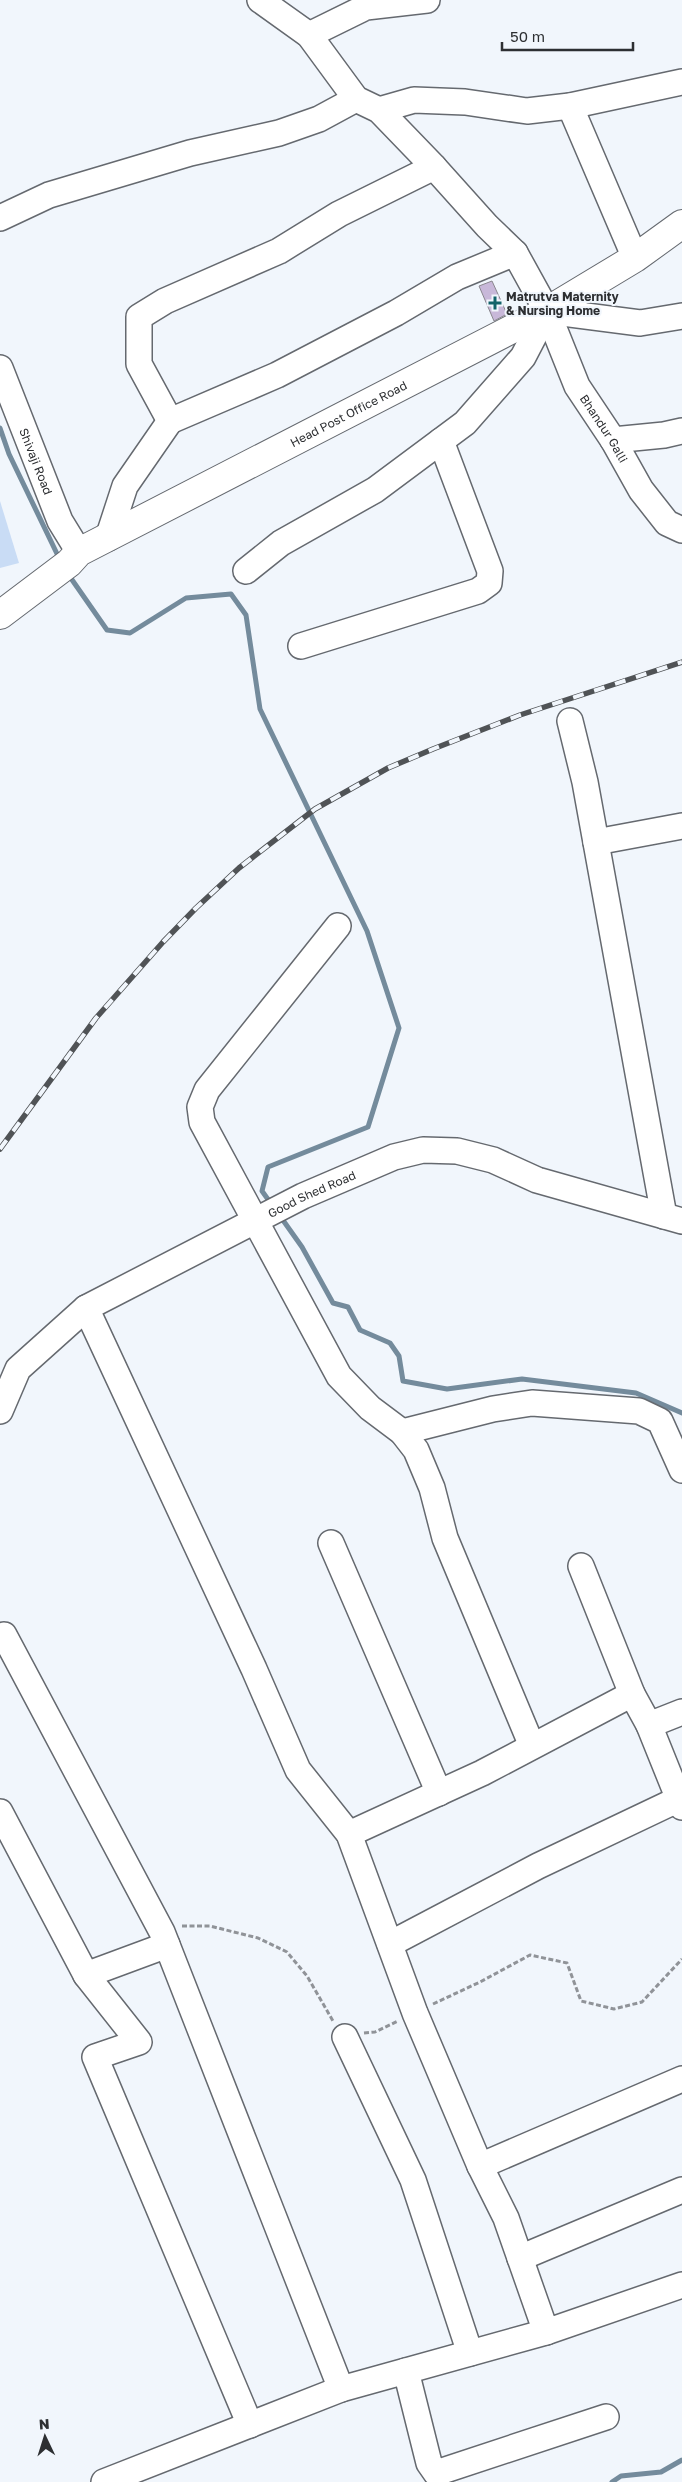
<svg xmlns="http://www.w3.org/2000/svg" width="682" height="2482" font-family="'Golos Text',sans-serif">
	<rect width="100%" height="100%" fill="#f1f6fc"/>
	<polygon fill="#c9dcf5" points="0,501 19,563 0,568"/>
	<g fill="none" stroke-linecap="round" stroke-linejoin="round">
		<g stroke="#748b9c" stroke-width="5">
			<polyline points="0,428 9,454 60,560"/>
			<polyline points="68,574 107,630 130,633 186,598 231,594 246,615 260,709 367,931 399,1028 368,1127 268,1167 262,1191 272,1205"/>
			<polyline points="280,1216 302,1247 333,1303 348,1307 360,1330 390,1343 399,1356 403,1381 447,1389 522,1379 636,1393 682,1413"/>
			<polyline points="612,2482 621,2476 661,2472 682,2460"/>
		</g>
	</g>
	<polygon fill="#c8b8d9" stroke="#8a878e" points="492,281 507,314 494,321 479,286"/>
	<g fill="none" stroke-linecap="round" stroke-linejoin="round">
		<defs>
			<g id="minor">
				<path id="s1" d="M260,0L309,35L356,99L379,110L434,167L487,226L515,253L547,311L577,386L613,440L641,490L667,523L682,530"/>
				<polyline points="309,35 366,7 427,0"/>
				<polyline points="570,106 635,258"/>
				<polyline points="379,110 414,100 465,102 527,111 570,106 682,82"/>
				<polyline points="434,167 339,214 279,251 165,301 139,317 139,364 170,421 277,375 396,313 457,277 515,253"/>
				<polyline points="0,218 49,195 190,153 279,133 319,119 356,99"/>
				<polyline points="547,311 640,323 682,316"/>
				<path id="s2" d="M0,368L60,521L79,552"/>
				<polyline points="613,440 664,435 682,431"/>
				<polyline points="108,538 125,486 170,421"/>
				<polyline points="246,571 281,543 375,490 465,423 523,357 547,311"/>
				<polyline points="301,646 478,591 489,583 490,571 441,441"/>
				<polyline points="570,721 585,782 664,1216"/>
				<polyline points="596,842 682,826"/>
				<polyline points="338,926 207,1090 200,1107 202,1122 339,1376 370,1408 402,1432 416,1450 432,1488 445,1538 532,1746"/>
				<polyline points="86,1308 254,1669 298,1770 349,1834 415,2013 480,2166 506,2218 546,2332 682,2285"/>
				<path id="s3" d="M0,1411L18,1369L86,1308L303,1196L394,1157L423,1150L457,1151L493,1160L537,1180L682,1221"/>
				<polyline points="402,1432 493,1409 532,1403 639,1411 660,1421 682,1470"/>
				<polyline points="331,1543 439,1793"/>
				<polyline points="581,1566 632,1694 649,1725 682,1807"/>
				<polyline points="4,1635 162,1932 341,2389 546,2332"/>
				<polyline points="649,1725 682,1712"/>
				<polyline points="0,1812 86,1975 167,1945"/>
				<polyline points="349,1834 482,1773 632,1694"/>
				<polyline points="390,1944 538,1866 679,1799"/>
				<polyline points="86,1975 139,2042 95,2057 250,2425"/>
				<polyline points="345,2037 413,2180 470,2353"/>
				<polyline points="480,2166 682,2079"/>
				<polyline points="520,2258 682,2190"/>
				<polyline points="406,2371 429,2463 436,2473 606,2417"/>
				<polyline points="104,2482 341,2389"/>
			</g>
			<g id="major">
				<path id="s4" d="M0,615L69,563L79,552L547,311L635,258L682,224"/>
			</g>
		</defs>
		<use href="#minor" stroke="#65696f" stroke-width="28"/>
		<use href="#major" stroke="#65696f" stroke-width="30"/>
		<g stroke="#909398" stroke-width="3" stroke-dasharray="5 2.5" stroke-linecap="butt">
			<polyline points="182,1926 210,1926 258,1938 287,1952 307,1976 333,2021"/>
			<polyline points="433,2004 480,1982 530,1955 567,1963 581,2001 614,2009 642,2002 682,1959"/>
			<polyline points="364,2033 375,2032 398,2021"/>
		</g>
		<use href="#minor" stroke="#fff" stroke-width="25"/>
		<use href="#major" stroke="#fff" stroke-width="28"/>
		<defs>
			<polyline id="rail" points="0,1149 96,1018 163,942 196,908 239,868 315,809 388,768 433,749 520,715 682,662"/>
		</defs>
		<use href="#rail" stroke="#505356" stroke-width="5.5"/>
		<use href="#rail" stroke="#f1f6fc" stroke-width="4" stroke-dasharray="11" stroke-linecap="butt"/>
	</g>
	<path fill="#13626a" stroke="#f1f6fc" stroke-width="2" d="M492.5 295.5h5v5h5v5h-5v5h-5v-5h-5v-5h5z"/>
	<g text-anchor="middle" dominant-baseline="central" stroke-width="4" stroke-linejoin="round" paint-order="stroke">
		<g font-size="12" font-weight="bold" fill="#2d2f32" stroke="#f1f6fc" text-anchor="start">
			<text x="506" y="296">Matrutva Maternity<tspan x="506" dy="14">&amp; Nursing Home</tspan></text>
		</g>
		<g font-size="12" fill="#2d2f32" stroke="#f1f6fc">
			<text stroke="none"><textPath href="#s4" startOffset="404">Head Post Office Road</textPath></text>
			<text stroke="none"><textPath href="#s1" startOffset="560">Bhandur Galli</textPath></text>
			<text stroke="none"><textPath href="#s2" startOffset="100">Shivaji Road</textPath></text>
			<text stroke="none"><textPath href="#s3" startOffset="390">Good Shed Road</textPath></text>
		</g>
	</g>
	<g transform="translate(45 2437) rotate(356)" stroke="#f1f6fc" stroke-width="4" paint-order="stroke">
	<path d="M0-4L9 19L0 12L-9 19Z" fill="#2d2f32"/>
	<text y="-8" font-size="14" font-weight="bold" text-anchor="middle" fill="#2d2f32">N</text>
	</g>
	<path d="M502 42v8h131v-8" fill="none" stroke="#2d2f32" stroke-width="2.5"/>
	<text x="510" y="42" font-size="15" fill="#2d2f32" stroke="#f1f6fc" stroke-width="4" paint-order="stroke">50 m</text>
</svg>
